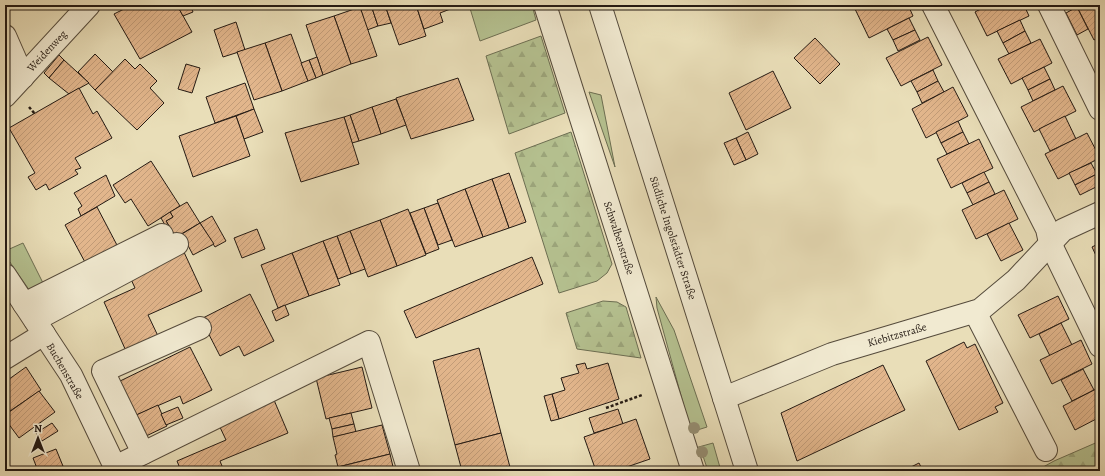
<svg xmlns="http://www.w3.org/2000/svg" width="1105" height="476" font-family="Alegreya,serif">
	<defs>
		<pattern id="forest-firs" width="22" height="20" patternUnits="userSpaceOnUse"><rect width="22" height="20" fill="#b5c190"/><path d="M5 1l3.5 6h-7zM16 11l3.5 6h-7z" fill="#9ca57b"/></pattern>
		<pattern id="building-hatch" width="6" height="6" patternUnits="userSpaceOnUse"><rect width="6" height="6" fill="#e2b68c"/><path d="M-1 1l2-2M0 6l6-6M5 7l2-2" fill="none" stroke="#c29c78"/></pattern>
	</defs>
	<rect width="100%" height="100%" fill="#e9deb8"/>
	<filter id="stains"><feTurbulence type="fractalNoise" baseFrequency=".005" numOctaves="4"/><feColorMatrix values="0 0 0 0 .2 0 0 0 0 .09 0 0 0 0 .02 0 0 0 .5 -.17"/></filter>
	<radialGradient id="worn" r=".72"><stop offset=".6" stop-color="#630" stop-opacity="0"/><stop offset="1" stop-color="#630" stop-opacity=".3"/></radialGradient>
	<g fill="#b5c190" stroke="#6c6e52">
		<polygon points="469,5 532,5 536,20 480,41"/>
		<polygon points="589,92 601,95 615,167"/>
		<polygon points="23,243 45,287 32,294 5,255 5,251"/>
		<polygon points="656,297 674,330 707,427 691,432 657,308"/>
		<polygon points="713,443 721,471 708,471 703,456 695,448"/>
	</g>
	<g fill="url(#forest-firs)" stroke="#6c6e52">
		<polygon points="541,36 565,113 509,134 486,56"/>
		<polygon points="571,132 612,264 607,273 597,281 559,293 515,153"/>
		<polygon points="603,301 617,302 626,307 641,358 577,349 566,313"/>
		<polygon points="1100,441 1100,471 1036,471 1054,461"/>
	</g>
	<g fill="url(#building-hatch)" stroke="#241a13">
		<polygon points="132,5 177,5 192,32 140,59 114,14"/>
		<polygon points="177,5 190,5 193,12 183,16"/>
		<polygon points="368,5 371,5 378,26 367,30 360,7"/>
		<polygon points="371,5 385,5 391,23 378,26"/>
		<polygon points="385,5 416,5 426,36 399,45"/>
		<polygon points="416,5 452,5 453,8 440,13 443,22 424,29"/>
		<polygon points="863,5 908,5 913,16 869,38 855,9"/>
		<polygon points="988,5 1024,5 1029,16 987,36 975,12"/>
		<polygon points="1076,5 1100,5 1100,37 1094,40"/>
		<polygon points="360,7 377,56 351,64 334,16"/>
		<polygon points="1077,7 1088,29 1077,35 1066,13"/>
		<polygon points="334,16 351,64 323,75 306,25"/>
		<polygon points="909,18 915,30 893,40 887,29"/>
		<polygon points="1020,20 1025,31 1003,43 997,31"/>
		<polygon points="236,22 245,50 223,57 214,30"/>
		<polygon points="915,30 920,40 898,51 893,40"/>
		<polygon points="1025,31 1031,43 1009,54 1003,43"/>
		<polygon points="291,34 308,81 282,91 265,43"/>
		<polygon points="928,37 942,65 901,86 886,58"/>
		<polygon points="815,38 840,64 820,84 794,58"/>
		<polygon points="1040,39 1052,63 1011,84 998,59"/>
		<polygon points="265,43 282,91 254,100 237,52"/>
		<polygon points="95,54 113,72 95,90 78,72"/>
		<polygon points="59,55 64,60 49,78 44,73"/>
		<polygon points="317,57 323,75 316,78 309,60"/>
		<polygon points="125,59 135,69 140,64 157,81 150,88 164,103 137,130 95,90"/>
		<polygon points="64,60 89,83 69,94 49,78"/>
		<polygon points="309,60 316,78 308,81 301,63"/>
		<polygon points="186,64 200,68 192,93 178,89"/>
		<polygon points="1044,67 1050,79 1028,90 1022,78"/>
		<polygon points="933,70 938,81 917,92 911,81"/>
		<polygon points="773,71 791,108 746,130 729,93"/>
		<polygon points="458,78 474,120 411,139 396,98"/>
		<polygon points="1050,79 1055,90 1033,101 1028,90"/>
		<polygon points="938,81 944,92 922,103 917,92"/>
		<polygon points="245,83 254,109 215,123 206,97"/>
		<polygon points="1063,86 1076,111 1034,132 1021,107"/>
		<polygon points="953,87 968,116 926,138 912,109"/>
		<polygon points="79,88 93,114 97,111 112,138 75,158 81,168 75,170 78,174 49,190 46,184 36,190 28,177 35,173 9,128"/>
		<polygon points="396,99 406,125 381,134 372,107"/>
		<polygon points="372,107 381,134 359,141 350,115"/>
		<polygon points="254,109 263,132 244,139 236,116"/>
		<polygon points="350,115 359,141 352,143 344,117"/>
		<polygon points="236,116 250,156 193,177 179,136"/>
		<polygon points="1065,116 1076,139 1050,151 1039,129"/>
		<polygon points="344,117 359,164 301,182 285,133"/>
		<polygon points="958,121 963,132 941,143 936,132"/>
		<polygon points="748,132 758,154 746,160 736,138"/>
		<polygon points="963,132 969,144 947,154 941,143"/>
		<polygon points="1087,133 1100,158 1058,179 1045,154"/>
		<polygon points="736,138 746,160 734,165 724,143"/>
		<polygon points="979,139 993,168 951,188 937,159"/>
		<polygon points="151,161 180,206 148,226 131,199 125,203 113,185"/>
		<polygon points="1091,163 1097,174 1075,185 1069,173"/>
		<polygon points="984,172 989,182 967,193 962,183"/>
		<polygon points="509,173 526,222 509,228 492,179"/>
		<polygon points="1097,174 1100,180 1100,185 1080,195 1075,185"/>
		<polygon points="106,175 115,196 81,216 78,209 82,206 74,193"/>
		<polygon points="492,179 509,228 483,237 465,189"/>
		<polygon points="989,182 995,194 973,205 967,193"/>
		<polygon points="465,189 483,237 455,247 437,200"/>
		<polygon points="1004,190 1018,219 976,239 962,210"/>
		<polygon points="187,202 200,223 176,237 166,221 173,217 170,212"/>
		<polygon points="438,203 452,240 438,245 424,208"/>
		<polygon points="97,207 118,247 86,264 65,225"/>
		<polygon points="424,208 439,249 426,254 410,213"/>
		<polygon points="408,209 426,255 397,266 380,220"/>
		<polygon points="170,212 173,217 166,221 176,237 173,239 161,218"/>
		<polygon points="212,216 226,241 215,247 200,223"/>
		<polygon points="380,220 397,266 368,277 350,231"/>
		<polygon points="200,223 214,244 193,255 182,234"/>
		<polygon points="1009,223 1023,250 1001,261 987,234"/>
		<polygon points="257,229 265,249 242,258 234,238"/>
		<polygon points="350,231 365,269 351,274 337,236"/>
		<polygon points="337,236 351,274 338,279 323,241"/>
		<polygon points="323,241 340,285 309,296 292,253"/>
		<polygon points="1100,243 1100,264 1092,247"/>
		<polygon points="183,250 202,291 148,315 158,336 126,351 104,302 135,288 129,275"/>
		<polygon points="292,253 309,296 278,308 261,265"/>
		<polygon points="532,257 543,284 416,338 404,311"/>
		<polygon points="250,294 274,341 244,356 239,346 220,356 201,319"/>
		<polygon points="1058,296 1069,319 1030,338 1018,315"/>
		<polygon points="285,305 289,315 276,321 272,311"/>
		<polygon points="1061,323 1072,345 1050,356 1039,334"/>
		<polygon points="1081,340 1092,364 1052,384 1040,360"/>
		<polygon points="964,342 967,348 975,344 1003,403 995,407 998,412 959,430 926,361"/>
		<polygon points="190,347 212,390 183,404 180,396 132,417 116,383"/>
		<polygon points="479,348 501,433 455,445 433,361"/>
		<polygon points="585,363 587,369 608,363 619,399 559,419 552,394 565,390 561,378 579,373 576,365"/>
		<polygon points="883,365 905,410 797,461 781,413"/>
		<polygon points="26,367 41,390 7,413 5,409 5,382"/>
		<polygon points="362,367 372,408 326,419 316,378"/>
		<polygon points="1083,369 1094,390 1072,401 1061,380"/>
		<polygon points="1100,387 1100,417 1075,430 1063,406"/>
		<polygon points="39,391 55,412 19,438 5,419 5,415"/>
		<polygon points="552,394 559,419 551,421 544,396"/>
		<polygon points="274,400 288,433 220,461 224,471 181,471 177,461 226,440 218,423"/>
		<polygon points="158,405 167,426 142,438 132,417"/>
		<polygon points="178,407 183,418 166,425 161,414"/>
		<polygon points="618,409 623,424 594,433 589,418"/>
		<polygon points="351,413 354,424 332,429 329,418"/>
		<polygon points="636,419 650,459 615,471 596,471 584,437"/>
		<polygon points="52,423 58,431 42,441 36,433"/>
		<polygon points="354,424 356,432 333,437 332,429"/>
		<polygon points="382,425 390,454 338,467 335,455 337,454 333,437"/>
		<polygon points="501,433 511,471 462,471 455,445"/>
		<polygon points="56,449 65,471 38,471 33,458"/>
		<polygon points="390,454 394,471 339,471 338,467"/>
		<polygon points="919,463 923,471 903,471"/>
	</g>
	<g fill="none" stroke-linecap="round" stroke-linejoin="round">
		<defs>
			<g id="minor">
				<polyline points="545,5 693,471"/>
				<polyline points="600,5 747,471"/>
				<polyline points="933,5 1047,229 1050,243 1100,346"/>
				<polyline points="1049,5 1100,109"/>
				<polyline points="5,36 23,77"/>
				<polyline points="5,96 89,5"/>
				<polyline points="5,275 71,375 117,471"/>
				<polyline points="24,304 162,235"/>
				<polyline points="975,312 1046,450"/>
				<polyline points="35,320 177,244"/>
				<polyline points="5,358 44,334"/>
				<polyline points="724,398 832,354 980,310 1016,280 1063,230 1100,213"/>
				<polyline points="143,453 103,371 200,328"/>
				<polyline points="115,467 369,342 409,471"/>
			</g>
		</defs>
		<use href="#minor" stroke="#554b3c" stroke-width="24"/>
		<g stroke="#241a13" stroke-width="2.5" stroke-dasharray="3 2" stroke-linecap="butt">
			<polyline points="29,107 35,114"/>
			<polyline points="606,408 642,395"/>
		</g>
		<use href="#minor" stroke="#f1ead1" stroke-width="22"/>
	</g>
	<g fill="#958e72">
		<circle cx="694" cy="428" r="6"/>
		<circle cx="702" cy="452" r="6"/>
	</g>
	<g text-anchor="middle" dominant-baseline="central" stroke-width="3" stroke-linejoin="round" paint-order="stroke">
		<g font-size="11" fill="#241a13" stroke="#f1ead1">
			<text transform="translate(47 51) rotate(-47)">Weidenweg</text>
			<text transform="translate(619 238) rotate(72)">Schwalbenstraße</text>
			<text transform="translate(673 238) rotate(72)">Südliche Ingolstädter Straße</text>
			<text transform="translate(897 335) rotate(-16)">Kiebitzstraße</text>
			<text transform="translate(65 371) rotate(60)">Buchenstraße</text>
		</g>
	</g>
	<rect width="1105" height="476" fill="none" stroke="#e9deb8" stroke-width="20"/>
	<rect x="6" y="6" width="1093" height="464" fill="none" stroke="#241a13" stroke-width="2"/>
	<rect x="10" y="10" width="1085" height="456" fill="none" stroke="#241a13"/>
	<g transform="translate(38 438)" stroke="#f1ead1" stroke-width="3" paint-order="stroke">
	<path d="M0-3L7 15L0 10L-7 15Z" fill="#241a13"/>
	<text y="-6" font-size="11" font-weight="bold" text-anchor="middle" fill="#241a13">N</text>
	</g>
	<rect width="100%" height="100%" filter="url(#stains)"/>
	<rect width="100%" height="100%" fill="url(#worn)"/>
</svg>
